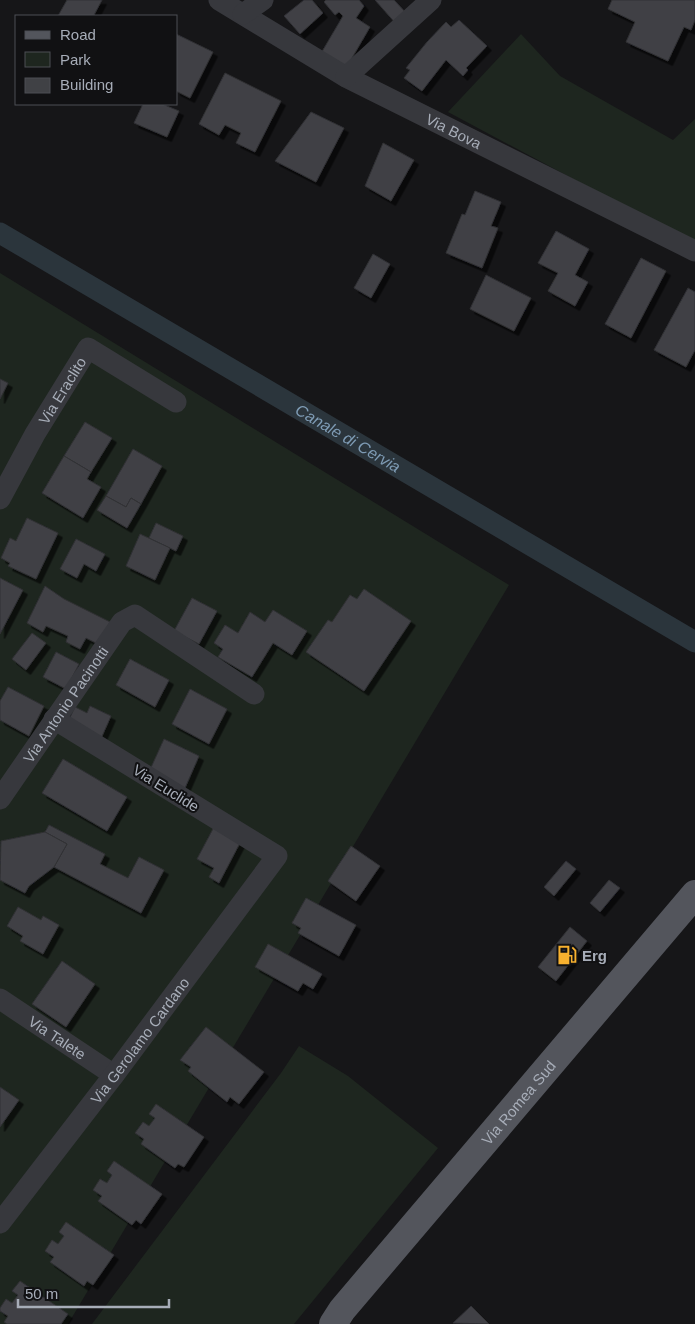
<svg xmlns="http://www.w3.org/2000/svg" width="695" height="1324" font-family="Arial,sans-serif">
	<defs>
		<filter id="shadow"><feDropShadow dx="4.5" dy="4.5" stdDeviation="0" flood-color="#0009"/></filter>
	</defs>
	<rect width="100%" height="100%" fill="#161618"/>
	<g fill="#1e261f">
		<polygon points="521,34 560,76 673,140 695,119 695,244 448,112"/>
		<polygon points="0,273 509,585 68,1324 0,1324"/>
		<polygon points="299,1046 348,1076 438,1148 294,1324 92,1324 281,1073"/>
	</g>
	<g fill="none" stroke-linecap="round" stroke-linejoin="round">
		<path stroke="#2b353c" stroke-width="21" id="s1" d="M0,233L695,642"/>
	</g>
	<g fill="#404145" stroke="#303034" filter="url(#shadow)">
		<polygon points="67,0 102,0 94,15 97,16 58,16"/>
		<polygon points="304,0 312,0 323,13 300,34 284,16"/>
		<polygon points="326,0 359,0 364,6 356,18 370,27 345,70 320,55 343,16 339,12 335,15 324,2"/>
		<polygon points="375,0 394,0 409,16 398,26"/>
		<polygon points="612,0 695,0 695,20 691,30 684,27 668,61 626,42 635,22 608,9"/>
		<polygon points="459,20 487,46 466,68 468,70 463,76 446,60 422,91 404,78 410,70 406,68 427,42 446,22 451,27"/>
		<polygon points="176,34 213,52 190,98 176,91"/>
		<polygon points="225,73 281,101 255,152 236,143 241,133 225,125 219,135 199,124"/>
		<polygon points="143,104 162,104 179,111 167,137 134,123"/>
		<polygon points="311,112 344,128 316,182 275,161"/>
		<polygon points="383,143 414,160 391,201 365,186"/>
		<polygon points="475,191 501,202 491,226 498,228 482,268 446,253 462,214 465,215"/>
		<polygon points="556,231 589,249 575,275 588,282 575,306 548,291 558,273 538,263"/>
		<polygon points="373,254 390,264 371,298 354,288"/>
		<polygon points="641,258 666,271 631,338 605,324"/>
		<polygon points="486,275 531,298 514,331 470,309"/>
		<polygon points="688,288 695,292 695,350 686,367 654,350"/>
		<polygon points="0,379 8,383 0,399"/>
		<polygon points="85,422 112,438 91,472 64,456"/>
		<polygon points="133,449 162,466 141,504 131,498 126,507 106,496"/>
		<polygon points="64,456 91,472 87,479 101,487 83,518 42,493"/>
		<polygon points="106,496 126,507 131,498 141,504 127,528 97,510"/>
		<polygon points="27,518 58,533 36,579 8,566 10,563 1,558 10,538 16,541"/>
		<polygon points="156,523 183,536 176,551 149,538"/>
		<polygon points="140,534 170,548 155,580 126,566"/>
		<polygon points="76,539 105,554 96,571 84,564 77,578 60,569"/>
		<polygon points="0,578 23,590 0,634"/>
		<polygon points="45,586 64,599 110,622 100,645 86,638 80,649 66,642 68,636 46,626 43,632 27,623"/>
		<polygon points="364,589 411,621 364,691 306,652 328,620 332,622 350,595 357,599"/>
		<polygon points="192,598 217,611 199,644 174,631"/>
		<polygon points="273,610 307,631 292,655 273,643 252,677 218,657 223,649 214,643 225,625 238,633 250,612 265,622"/>
		<polygon points="32,633 46,643 26,670 12,659"/>
		<polygon points="56,652 79,664 66,689 43,677"/>
		<polygon points="130,659 169,680 155,707 116,685"/>
		<polygon points="8,687 44,706 29,736 0,720 0,701"/>
		<polygon points="190,689 227,709 209,744 172,724"/>
		<polygon points="90,706 111,716 99,743 65,728 75,707 87,713"/>
		<polygon points="164,739 199,756 185,788 149,772"/>
		<polygon points="63,759 127,797 107,831 42,793"/>
		<polygon points="49,825 105,854 100,864 128,878 139,857 164,870 141,913 54,867 67,844 45,832"/>
		<polygon points="214,827 241,841 219,883 209,877 214,868 197,859"/>
		<polygon points="45,832 67,844 54,867 29,886 25,893 0,880 1,841"/>
		<polygon points="351,846 380,866 356,901 328,881"/>
		<polygon points="566,861 576,869 554,896 544,887"/>
		<polygon points="609,880 620,888 600,912 590,903"/>
		<polygon points="306,898 356,925 339,956 298,933 301,928 292,923"/>
		<polygon points="18,907 41,920 43,916 59,925 43,954 20,941 23,936 7,926"/>
		<polygon points="570,927 587,941 556,981 538,967"/>
		<polygon points="268,944 322,974 313,989 303,983 298,991 255,967"/>
		<polygon points="62,961 95,984 66,1027 32,1004"/>
		<polygon points="206,1027 264,1072 239,1104 230,1097 227,1102 188,1071 191,1067 180,1060"/>
		<polygon points="0,1087 19,1100 0,1127"/>
		<polygon points="156,1104 204,1137 184,1167 178,1164 175,1168 141,1144 144,1139 135,1133 143,1122 149,1126 155,1118 149,1114"/>
		<polygon points="114,1161 162,1194 141,1224 136,1220 132,1225 98,1201 102,1196 93,1190 100,1179 107,1183 112,1175 107,1171"/>
		<polygon points="66,1222 114,1255 93,1285 87,1281 84,1286 50,1262 54,1257 45,1251 52,1240 58,1244 64,1236 59,1232"/>
		<polygon points="20,1281 68,1314 61,1324 7,1324 4,1322 8,1316 0,1311 0,1308 6,1299 12,1303 18,1295 12,1291"/>
		<polygon points="471,1306 489,1324 453,1323"/>
	</g>
	<g fill="none" stroke-linecap="round" stroke-linejoin="round">
		<g stroke="#37383d" stroke-width="21">
			<path id="s2" d="M219,0L346,77L695,251"/>
			<polyline points="243,14 263,0"/>
			<polyline points="346,77 431,0"/>
			<path id="s3" d="M0,499L35,434L88,348L176,402"/>
			<path id="s4" d="M0,799L122,622L135,615L254,694"/>
			<path id="s5" d="M0,999L114,1075"/>
			<path id="s6" d="M0,1223L114,1075L277,856L54,719"/>
		</g>
		<path stroke="#53555c" stroke-width="28" id="s7" d="M333,1324L342,1310L695,894"/>
	</g>
	<defs>
		<symbol id="fuel-bare" viewBox="-9 -9 18 18"><path d="M-5.5-6h7V0h2V4h1.3V-2.5L3-4.5l.8-.8L6-3V5H2.5V1h-1V6h-7ZM-4.2-4.7v3.2H.2V-4.7Z" fill="#f7b12f" stroke="#111113" stroke-width="2.5" paint-order="stroke"/></symbol>
	</defs>
	<g fill-rule="evenodd">
		<use href="#fuel-bare" x="553" y="941" width="28" height="28"/>
	</g>
	<g text-anchor="middle" dominant-baseline="central" stroke-width="4" stroke-linejoin="round" paint-order="stroke">
		<g font-size="15" fill="#a7adb8" stroke="#111113">
			<text stroke="none"><textPath href="#s2" startOffset="269">Via Bova</textPath></text>
			<text stroke="none"><textPath href="#s3" startOffset="125">Via Eraclito</textPath></text>
			<text stroke="none"><textPath href="#s4" startOffset="115">Via Antonio Pacinotti</textPath></text>
			<text transform="translate(166 788) rotate(32)">Via Euclide</text>
			<text stroke="none"><textPath href="#s5" startOffset="69">Via Talete</textPath></text>
			<text stroke="none"><textPath href="#s6" startOffset="230">Via Gerolamo Cardano</textPath></text>
			<text stroke="none"><textPath href="#s7" startOffset="289">Via Romea Sud</textPath></text>
		</g>
		<g font-size="15" font-weight="bold" fill="#a7adb8" stroke="#111113" text-anchor="start">
			<text x="582" y="955">Erg</text>
		</g>
		<g font-size="16" font-style="italic" fill="#7e9bb4" stroke="#111113">
			<text stroke="none"><textPath href="#s1" startOffset="404">Canale di Cervia</textPath></text>
		</g>
	</g>
	<rect x="15" y="15" width="162" height="90" fill="#111113" stroke="#4d4f55"/>
	<rect x="25" y="31" width="25" height="8" fill="#53555c" stroke="#4d4f55"/>
	<text x="60" y="40" font-size="15" fill="#a7adb8">Road</text>
	<rect x="25" y="52" width="25" height="15" fill="#1e261f" stroke="#4d4f55"/>
	<text x="60" y="65" font-size="15" fill="#a7adb8">Park</text>
	<rect x="25" y="78" width="25" height="15" fill="#404145" stroke="#4d4f55"/>
	<text x="60" y="90" font-size="15" fill="#a7adb8">Building</text>
	<path d="M18 1299v8h151v-8" fill="none" stroke="#a7adb8" stroke-width="2.5"/>
	<text x="25" y="1299" font-size="15" fill="#a7adb8" stroke="#111113" stroke-width="4" paint-order="stroke">50 m</text>
</svg>
